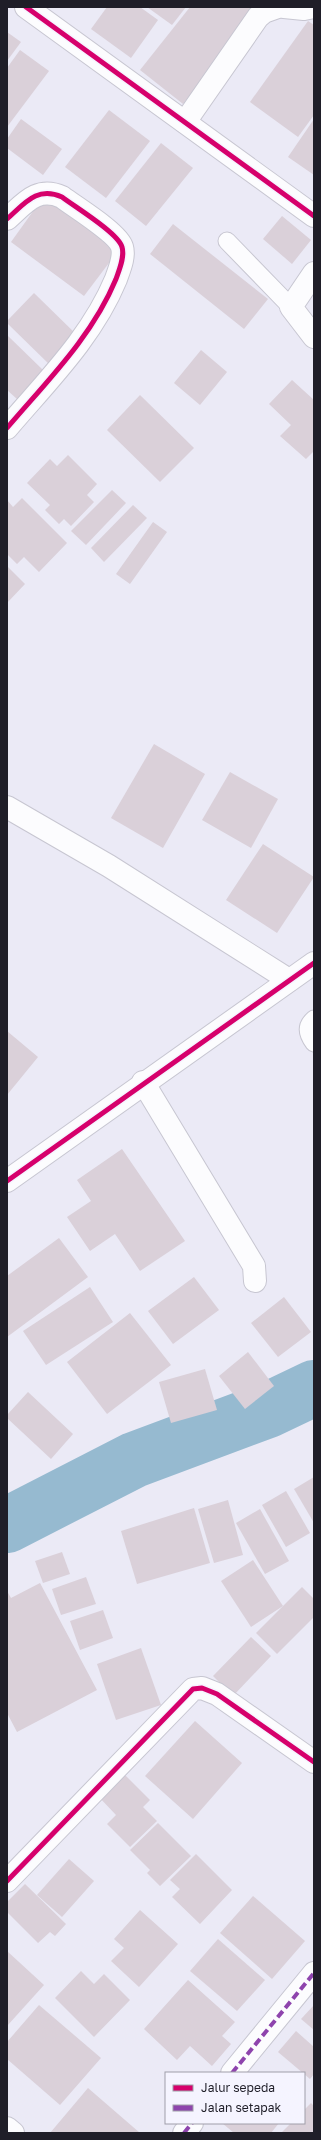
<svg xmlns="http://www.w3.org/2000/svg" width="321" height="2140" font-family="'Golos Text',sans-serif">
	<rect width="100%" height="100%" fill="#ebeaf6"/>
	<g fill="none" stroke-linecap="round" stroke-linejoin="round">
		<polyline stroke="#96bad0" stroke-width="56" points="7,1525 134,1460 268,1410 314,1388"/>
	</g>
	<g fill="#dad0d9">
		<polygon points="107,7 140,7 158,20 131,58 91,29"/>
		<polygon points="147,7 186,7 172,25"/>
		<polygon points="190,7 251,7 257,11 183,104 140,70"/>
		<polygon points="308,21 314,25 314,115 298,137 250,102"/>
		<polygon points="7,32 21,42 7,61"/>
		<polygon points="20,50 49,71 7,127 7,68"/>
		<polygon points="109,110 150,141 106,198 65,167"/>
		<polygon points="21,119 62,149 43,175 7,148 7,139"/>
		<polygon points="314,119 314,175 288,157"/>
		<polygon points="161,143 193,168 146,226 115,201"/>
		<polygon points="44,196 118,251 84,296 11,242"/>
		<polygon points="282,216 311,240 292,264 263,239"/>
		<polygon points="173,224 268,299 244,329 150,254"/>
		<polygon points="34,293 80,338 52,367 7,323 7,321"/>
		<polygon points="7,335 44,371 17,399 7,390"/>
		<polygon points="201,350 227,372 200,405 174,383"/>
		<polygon points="292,380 314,400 314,451 306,459 280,436 291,425 269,404"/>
		<polygon points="140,395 194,448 160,482 107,430"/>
		<polygon points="68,455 97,484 87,495 94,502 71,526 64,519 59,524 45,510 50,505 27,483 50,459 57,466"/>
		<polygon points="112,490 126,503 86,545 71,531"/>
		<polygon points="22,498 67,543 39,572 24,557 17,564 7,554 7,500 13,507"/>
		<polygon points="133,505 147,518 104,562 91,548"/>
		<polygon points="153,522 167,532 130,584 116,574"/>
		<polygon points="7,566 25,584 7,603"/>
		<polygon points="154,744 205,774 163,848 111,818"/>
		<polygon points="230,772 278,799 251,848 202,820"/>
		<polygon points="263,844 314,877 277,933 226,900"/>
		<polygon points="7,1031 38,1057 7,1095"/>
		<polygon points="122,1149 185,1241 140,1271 115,1234 90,1251 67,1217 91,1201 77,1180"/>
		<polygon points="59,1238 88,1277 7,1337 7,1276"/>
		<polygon points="194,1277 219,1310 173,1344 148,1311"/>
		<polygon points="90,1287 113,1322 46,1365 23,1331"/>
		<polygon points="284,1297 311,1332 278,1357 251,1323"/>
		<polygon points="130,1313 171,1365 107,1414 67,1362"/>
		<polygon points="248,1352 274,1386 245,1409 219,1376"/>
		<polygon points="205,1369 217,1410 171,1423 159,1382"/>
		<polygon points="28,1392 73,1434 51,1459 7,1418 7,1415"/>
		<polygon points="314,1477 314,1523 294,1489"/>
		<polygon points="286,1491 310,1533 286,1547 262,1505"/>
		<polygon points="228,1500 243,1555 214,1563 198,1509"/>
		<polygon points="194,1508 210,1563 137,1584 121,1531"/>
		<polygon points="260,1509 289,1561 265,1574 236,1523"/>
		<polygon points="62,1552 70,1574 43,1583 35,1561"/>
		<polygon points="253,1560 283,1606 251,1627 221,1581"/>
		<polygon points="86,1577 96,1604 61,1615 52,1589"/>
		<polygon points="40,1583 97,1690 17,1732 7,1713 7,1591 11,1598"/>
		<polygon points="302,1587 314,1599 314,1617 277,1654 256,1633"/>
		<polygon points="103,1610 113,1638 80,1650 70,1621"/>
		<polygon points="251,1637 271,1656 233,1696 213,1676"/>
		<polygon points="141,1648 161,1705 116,1720 97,1664"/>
		<polygon points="195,1721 242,1763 193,1819 145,1776"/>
		<polygon points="122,1772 150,1800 143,1807 157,1821 130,1847 107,1824 116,1815 98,1796"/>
		<polygon points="158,1823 191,1856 160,1886 147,1873 150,1870 130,1850"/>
		<polygon points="196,1854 232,1890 200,1924 172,1897 180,1889 170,1880"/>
		<polygon points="69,1859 94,1881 62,1917 37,1895"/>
		<polygon points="25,1884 66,1924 55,1936 50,1932 38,1943 7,1912 7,1902"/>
		<polygon points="253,1896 305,1941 272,1979 220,1933"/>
		<polygon points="140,1910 178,1944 139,1987 111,1961 124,1948 114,1939"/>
		<polygon points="218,1939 265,1980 237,2011 190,1971"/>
		<polygon points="7,1951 44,1985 7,2026"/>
		<polygon points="81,1971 94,1984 104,1974 130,2000 94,2037 55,1998"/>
		<polygon points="188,1980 235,2022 222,2036 231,2044 212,2066 190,2046 177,2060 144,2029"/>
		<polygon points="39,2005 101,2058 60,2105 7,2059 7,2042"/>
		<polygon points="314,2005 314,2030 301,2019"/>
		<polygon points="296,2031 314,2047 314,2074 310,2079 278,2052"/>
		<polygon points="88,2088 140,2133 50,2133"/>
		<polygon points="311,2103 314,2106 314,2133 281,2133 291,2123 304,2123 304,2110"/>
		<polygon points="222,2123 279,2123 271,2133 234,2133"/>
	</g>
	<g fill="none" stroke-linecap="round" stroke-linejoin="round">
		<defs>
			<g id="lane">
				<polyline points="227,241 291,307"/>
				<path d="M314,1019C305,1027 308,1035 314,1043"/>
			</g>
			<g id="street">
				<polyline points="26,7 314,216"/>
				<polyline points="284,7 304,9 314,7"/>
				<polyline points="185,122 258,17 264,12 278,7"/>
				<path d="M7,219C25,203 37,186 62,197C75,207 118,233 122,247C125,257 119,270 116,279C92,337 47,381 7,428"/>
				<polyline points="314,273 291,307 314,337"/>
				<polyline points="7,807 109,866 289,980"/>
				<polyline points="143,1082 254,1266 255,1281"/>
				<polyline points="7,1181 314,963"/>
				<polyline points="7,1881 193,1689 202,1688 217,1694 314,1762"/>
				<polyline points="232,2073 314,1973"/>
				<polyline points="7,2128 13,2133"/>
				<polyline points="184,2133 192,2123"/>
			</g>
		</defs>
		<use href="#lane" stroke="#c7c6d1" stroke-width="19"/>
		<use href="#street" stroke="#c7c6d1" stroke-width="24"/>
		<use href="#lane" stroke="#fcfcfe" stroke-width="17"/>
		<use href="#street" stroke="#fcfcfe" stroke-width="22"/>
		<g stroke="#8e44ad" stroke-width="4" stroke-dasharray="8 4" stroke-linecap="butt">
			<polyline points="232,2073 314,1973"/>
			<polyline points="184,2133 192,2123"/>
		</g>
		<defs>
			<g id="cycleway">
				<polyline points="26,7 314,216"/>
				<path d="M7,219C25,203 37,186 62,197C75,207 118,233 122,247C125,257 119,270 116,279C92,337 47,381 7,428"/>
				<polyline points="7,1181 314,963"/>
				<polyline points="7,1881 193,1689 202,1688 217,1694 314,1762"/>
			</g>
		</defs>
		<use href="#cycleway" stroke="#f5f4ff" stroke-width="8"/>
		<use href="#cycleway" stroke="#d6006c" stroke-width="5"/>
	</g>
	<rect width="321" height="2140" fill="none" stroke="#1f1e28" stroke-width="16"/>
	<rect x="165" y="2072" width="140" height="52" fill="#f5f4ff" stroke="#9f9ea9"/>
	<rect x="173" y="2085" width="20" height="6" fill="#d6006c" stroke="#9f9ea9"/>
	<text x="201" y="2092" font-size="12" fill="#1f1e28">Jalur sepeda</text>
	<rect x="173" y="2105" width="20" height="6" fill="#8e44ad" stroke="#9f9ea9"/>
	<text x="201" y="2112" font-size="12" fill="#1f1e28">Jalan setapak</text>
</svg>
